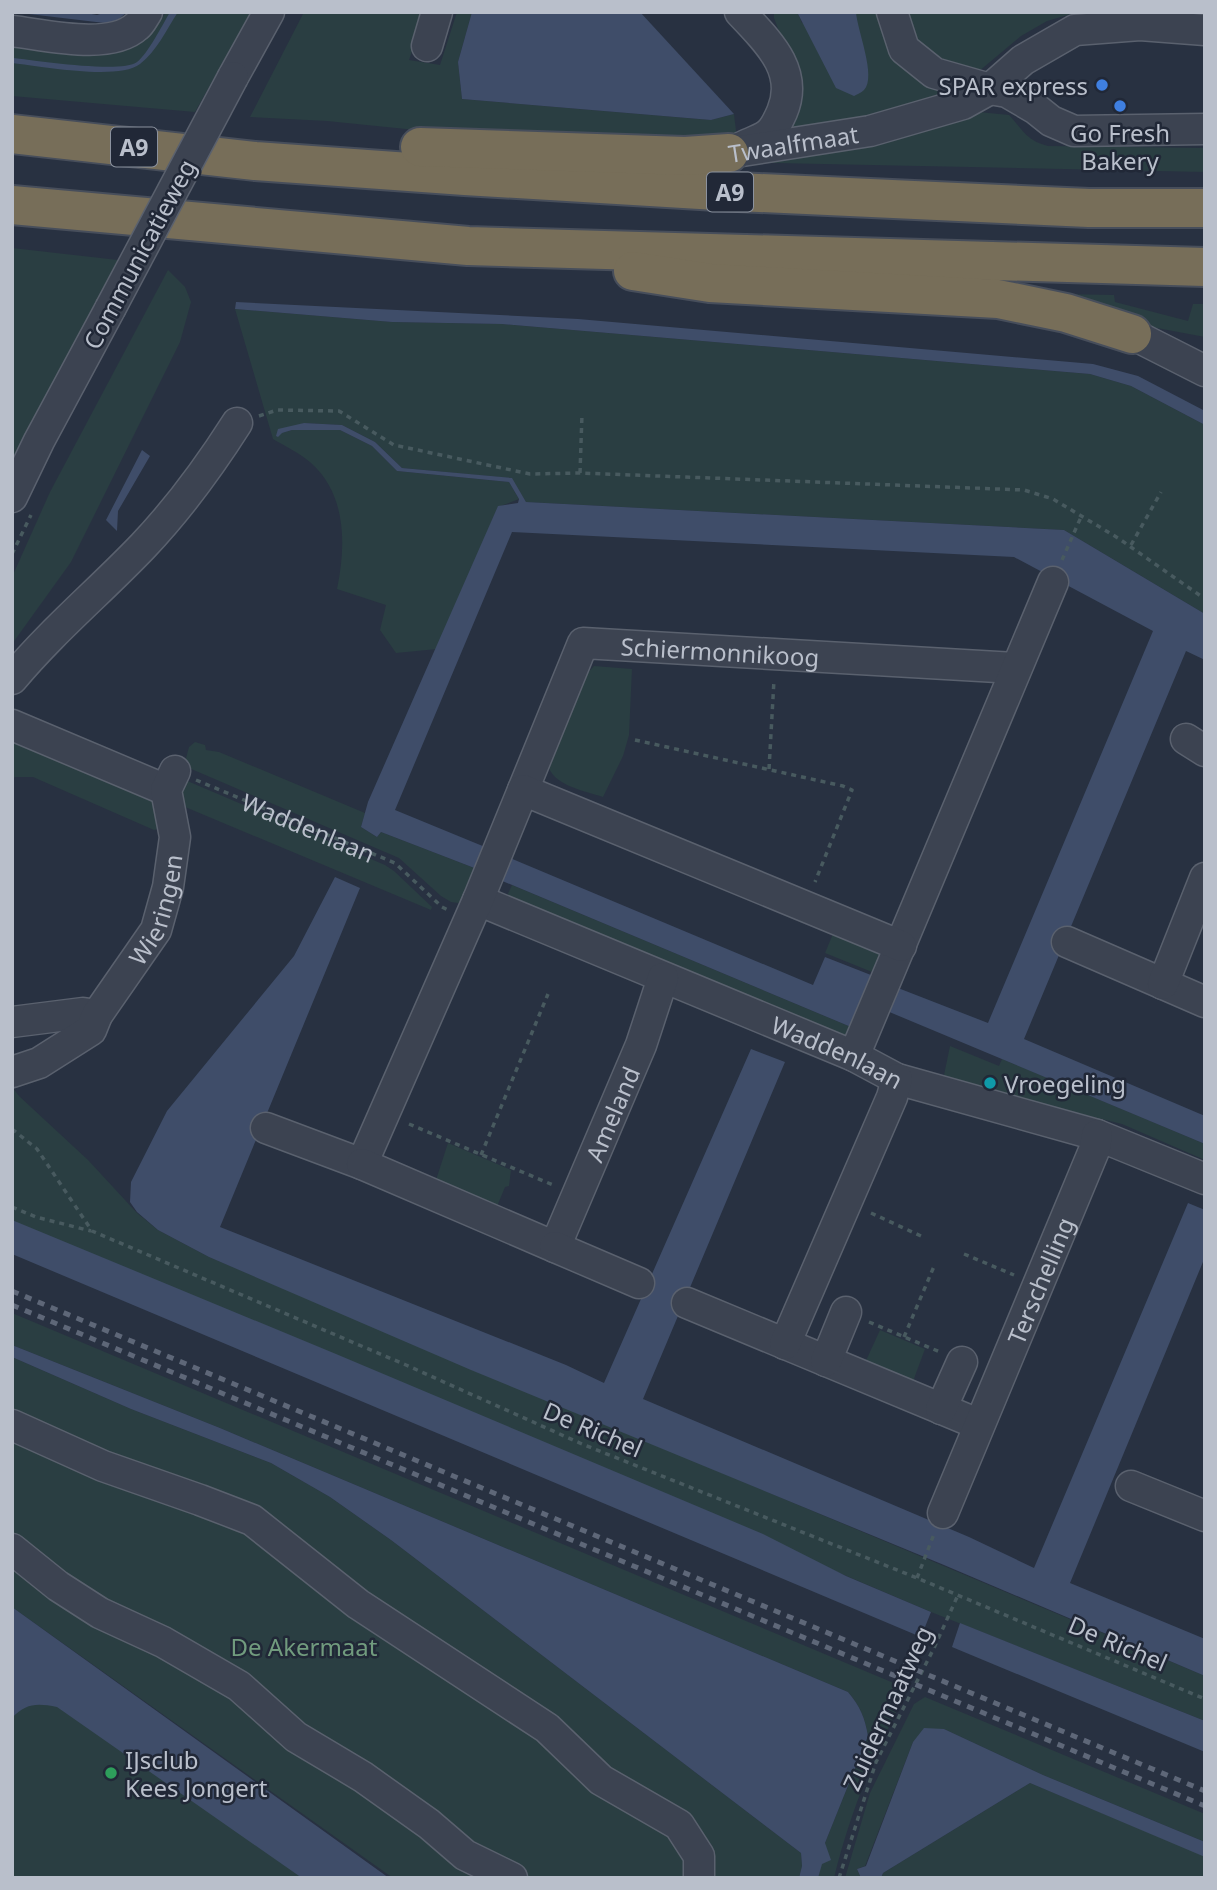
<svg xmlns="http://www.w3.org/2000/svg" width="1217" height="1890" font-family="'Noto Sans',sans-serif">
	<rect width="100%" height="100%" fill="#283141"/>
	<g fill="#2a3e42">
		<polygon points="166,12 251,12 195,112 12,96 12,40 117,45 150,36"/>
		<polygon points="304,12 425,12 409,60 440,65 457,12 472,12 458,62 462,99 711,120 734,114 737,139 534,142 327,121 250,117"/>
		<polygon points="774,12 797,12 802,23 856,18 856,12 879,12 915,76 947,92 949,96 779,139 788,55 774,18"/>
		<polygon points="905,12 1078,12 1047,21 1021,36 978,72 923,54 906,26"/>
		<path d="M978,112L1009,115C1024,131 1026,140 1048,146L1205,148V172L731,162Z"/>
		<polygon points="12,248 118,260 12,471"/>
		<polygon points="168,270 185,287 191,302 180,342 71,562 12,644 12,577 50,492"/>
		<polygon points="1060,294 1114,295 1115,302 1188,321 1193,304 1205,304 1205,337 1157,328 1053,298"/>
		<path d="M235,309L392,322L502,324L1090,374L1131,386L1205,425V614L1064,530L526,502L511,478L402,468L375,442L342,425L304,423L282,433L292,430H340L372,446L397,471L509,482L519,499L498,507L437,649L396,653L380,630L386,605L337,589C346,546 347,494 310,462C299,453 285,446 273,439Z"/>
		<path d="M594,666L632,669L629,735L623,756L603,797C585,791 551,785 548,764L585,676Z"/>
		<polygon points="12,735 151,793 164,827 154,830 33,777 15,777 12,779"/>
		<polygon points="195,742 205,745 206,750 219,752 365,813 361,827 377,837 381,832 477,869 465,900 458,903 451,902 441,896 399,858 189,768 185,762 189,747"/>
		<polygon points="178,777 385,865 394,871 432,907 431,910 178,804"/>
		<polygon points="512,885 851,1027 848,1039 505,900"/>
		<polygon points="835,929 882,954 877,974 825,953"/>
		<polygon points="950,1046 999,1066 1002,1059 1205,1144 1205,1160 1122,1124 943,1080"/>
		<polygon points="12,1087 19,1096 88,1160 137,1213 158,1230 209,1257 1205,1676 1205,1721 931,1612 12,1221"/>
		<polygon points="448,1143 511,1170 509,1186 505,1187 496,1209 434,1186"/>
		<path d="M12,1313L908,1689C876,1749 850,1812 834,1878H818L825,1843L868,1736C865,1718 860,1706 848,1692L220,1428L12,1345Z"/>
		<polygon points="880,1330 925,1349 912,1384 864,1365"/>
		<polygon points="12,1357 131,1409 271,1463 330,1497 391,1540 801,1853 802,1866 799,1878 393,1878 12,1607"/>
		<polygon points="12,1651 355,1878 12,1878"/>
		<polygon points="925,1697 1205,1814 1205,1842 1043,1775 944,1729 913,1742 865,1866 857,1869 861,1878 845,1878 870,1793 914,1704"/>
		<polygon points="1030,1783 1205,1856 1205,1878 881,1878 883,1873"/>
	</g>
	<g fill="#3f4d69">
		<polygon points="12,12 81,12 97,15 106,12 127,12 113,24"/>
		<path d="M170,12H178C167,29 156,52 140,64C118,81 40,66 12,63V58C35,60 121,74 137,62C147,55 163,24 170,12Z"/>
		<polygon points="472,12 640,12 734,114 711,120 462,99 458,62"/>
		<path d="M797,12H856C857,30 877,77 864,90C861,93 857,94 854,96L836,88Z"/>
		<polygon points="236,302 578,319 1093,364 1138,376 1205,411 1205,425 1131,386 1090,374 502,324 392,322 235,309"/>
		<polygon points="304,423 342,425 375,442 402,468 512,478 526,502 1064,530 1205,614 1205,660 1186,651 1024,1039 1205,1116 1205,1144 887,1011 898,988 988,1023 1153,631 1014,557 512,532 395,810 485,847 477,869 381,832 377,837 361,827 368,802 498,506 518,503 519,499 509,482 397,471 372,446 340,430 292,430 282,433 278,437 276,436 278,429"/>
		<polygon points="142,450 150,456 118,511 117,531 106,520"/>
		<polygon points="510,858 813,985 825,957 876,977 851,1027 500,880"/>
		<polygon points="335,877 360,888 220,1227 566,1365 604,1383 751,1049 785,1062 643,1399 969,1537 1034,1568 1188,1203 1205,1210 1205,1257 1070,1583 1205,1639 1205,1676 944,1565 471,1370 209,1257 158,1230 137,1212 130,1202 131,1182 167,1111 294,956"/>
		<polygon points="12,1220 336,1354 763,1534 846,1576 931,1612 921,1637 12,1254"/>
		<path d="M12,1345L220,1428L848,1692C860,1706 865,1718 868,1736L825,1843L831,1860L822,1864L818,1878H799L802,1866L801,1853L391,1540L330,1497L271,1463L131,1409L12,1357Z"/>
		<path d="M12,1607L389,1878H302L57,1707C37,1703 26,1703 12,1718Z"/>
		<polygon points="960,1623 1205,1721 1205,1752 952,1647"/>
		<polygon points="924,1728 944,1729 1043,1775 1205,1842 1205,1857 1030,1783 883,1873 881,1878 861,1878 857,1869 866,1866 913,1742"/>
	</g>
	<g fill="none" stroke-linecap="round" stroke-linejoin="round">
		<defs>
			<g id="minor">
				<path d="M740,12C766,40 800,70 782,112C779,119 774,130 767,135C760,140 750,143 742,147"/>
				<polyline points="892,12 904,49 934,73 990,89 1007,92 1036,109 1051,121 1074,131 1205,129"/>
				<path d="M12,31C46,35 110,51 137,26C141,23 144,16 147,12"/>
				<polyline points="427,46 437,12"/>
				<polyline points="233,77 269,12"/>
				<path id="s2" d="M729,153L870,131L963,104L990,89L1023,60L1075,30L1140,25L1205,30"/>
				<polyline points="1132,334 1205,371"/>
				<polyline points="12,497 39,441 110,309"/>
				<path d="M12,679C52,631 100,591 143,546C179,508 209,467 237,423"/>
				<polyline points="12,725 166,790"/>
				<polyline points="1186,739 1205,751"/>
				<path id="s3" d="M523,790L583,643L1015,668"/>
				<path id="s4" d="M478,900L854,1056L897,1079L1097,1135L1205,1179"/>
				<polyline points="1067,942 1205,1002"/>
				<polyline points="1163,984 1205,878"/>
				<polyline points="12,1022 83,1013 97,1015"/>
				<polyline points="854,1056 1053,582"/>
				<path id="s5" d="M12,1072L39,1063L91,1030L97,1015L156,930L168,887L175,837L166,790L175,771"/>
				<polyline points="266,1128 362,1164 478,900 523,790 901,946"/>
				<path id="s6" d="M362,1164L555,1247L641,1045L663,978"/>
				<polyline points="555,1247 639,1283"/>
				<polyline points="687,1303 978,1424"/>
				<polyline points="785,1344 892,1097 897,1079"/>
				<polyline points="826,1361 846,1312"/>
				<polyline points="941,1409 962,1362"/>
				<polyline points="12,1425 103,1466 200,1500 252,1520 358,1604 547,1728 601,1780 679,1825 699,1856 699,1878"/>
				<polyline points="1131,1486 1205,1516"/>
				<path id="s7" d="M943,1513L1095,1148L1097,1135"/>
				<polyline points="12,1549 58,1586 100,1613 163,1642 239,1686 296,1737 363,1777 429,1824 465,1855 512,1878"/>
			</g>
			<g id="highway">
				<polyline points="12,134 255,161 465,176 717,191 1089,208 1205,208"/>
				<polyline points="420,147 685,156 729,153"/>
				<polyline points="12,205 468,246 1205,267"/>
				<polyline points="633,271 710,283 998,299 1066,313 1132,334"/>
			</g>
		</defs>
		<use href="#minor" stroke="#5a616e" stroke-width="33"/>
		<use href="#highway" stroke="#474e5b" stroke-width="42"/>
		<g stroke="#485a5f" stroke-width="3.5" stroke-dasharray="5 5" stroke-linecap="butt">
			<polyline points="259,416 277,410 339,411 394,445 530,474 580,473 1024,490 1053,499 1118,538 1205,599"/>
			<polyline points="580,473 582,414"/>
			<polyline points="1131,545 1161,492"/>
			<polyline points="12,554 31,515"/>
			<polyline points="1062,560 1081,517"/>
			<polyline points="635,740 843,786 852,790 815,882"/>
			<polyline points="769,769 774,680"/>
			<path id="s1" d="M196,780L395,863L442,907L448,910"/>
			<polyline points="409,1124 553,1185"/>
			<polyline points="12,1129 37,1149 92,1231 406,1365 582,1444 917,1578 1205,1699"/>
			<polyline points="481,1155 548,994"/>
			<polyline points="12,1207 36,1217 91,1231"/>
			<polyline points="871,1213 921,1236"/>
			<polyline points="964,1254 1014,1275"/>
			<polyline points="869,1322 940,1352"/>
			<polyline points="904,1337 935,1264"/>
			<polyline points="917,1578 934,1534"/>
			<polyline points="839,1878 876,1762 934,1648 958,1595"/>
		</g>
		<use href="#minor" stroke="#3c4351" stroke-width="30"/>
		<use href="#highway" stroke="#776e59" stroke-width="38"/>
		<g stroke="#5e6778" stroke-width="5" stroke-dasharray="7 7" stroke-linecap="butt">
			<polyline points="12,1291 1205,1791"/>
			<polyline points="12,1305 1205,1806"/>
		</g>
		<defs>
			<polyline id="minor-bridge" points="110,309 233,77"/>
		</defs>
		<use href="#minor-bridge" stroke="#5a616e" stroke-width="33" stroke-linecap="butt"/>
		<use href="#minor-bridge" stroke="#3c4351" stroke-width="30"/>
	</g>
	<g fill="#3f7fe0" stroke="#212837" stroke-width="2.5">
		<circle cx="1102" cy="85" r="7"/>
		<circle cx="1120" cy="106" r="7"/>
	</g>
	<circle fill="#0f9aa8" stroke="#212837" stroke-width="2.5" cx="990" cy="1083" r="7"/>
	<circle fill="#2e9e5b" stroke="#212837" stroke-width="2.5" cx="111" cy="1773" r="7"/>
	<g text-anchor="middle" dominant-baseline="central" stroke-width="5" stroke-linejoin="round" paint-order="stroke">
		<g fill="#212837" stroke="#8b929f" stroke-width="2">
			<rect x="111" y="127.5" width="46" height="39" rx="5"/>
			<rect x="707" y="172.5" width="46" height="39" rx="5"/>
		</g>
		<g font-size="23" font-weight="bold" fill="#b9bfcb">
			<text x="134" y="147">A9</text>
			<text x="730" y="192">A9</text>
		</g>
		<g font-size="24" fill="#b9bfcb" stroke="#212837" text-anchor="start">
			<text x="1088" y="85" text-anchor="end">SPAR express</text>
			<text x="1120" y="132" text-anchor="middle">Go Fresh<tspan x="1120" dy="28">Bakery</tspan></text>
			<text x="1004" y="1083">Vroegeling</text>
			<text x="125" y="1759">IJsclub<tspan x="125" dy="28">Kees Jongert</tspan></text>
		</g>
		<g font-size="24" fill="#b9bfcb" stroke="#212837">
			<text stroke="none"><textPath href="#s2" startOffset="65">Twaalfmaat</textPath></text>
			<text transform="translate(139 254) rotate(-62)">Communicatieweg</text>
			<text stroke="none"><textPath href="#s3" startOffset="296">Schiermonnikoog</textPath></text>
			<text stroke="none"><textPath href="#s1" startOffset="122">Waddenlaan</textPath></text>
			<text stroke="none"><textPath href="#s5" startOffset="229">Wieringen</textPath></text>
			<text stroke="none"><textPath href="#s4" startOffset="390">Waddenlaan</textPath></text>
			<text stroke="none"><textPath href="#s6" startOffset="355">Ameland</textPath></text>
			<text stroke="none"><textPath href="#s7" startOffset="252">Terschelling</textPath></text>
			<text transform="translate(593 1429) rotate(23)">De Richel</text>
			<text transform="translate(1118 1643) rotate(23)">De Richel</text>
			<text transform="translate(887 1708) rotate(-65)">Zuidermaatweg</text>
		</g>
		<g font-size="24" fill="#719b7e" stroke="#212837">
			<text x="304" y="1646">De Akermaat</text>
		</g>
	</g>
	<rect width="1217" height="1890" fill="none" stroke="#b9bfcb" stroke-width="28"/>
</svg>
